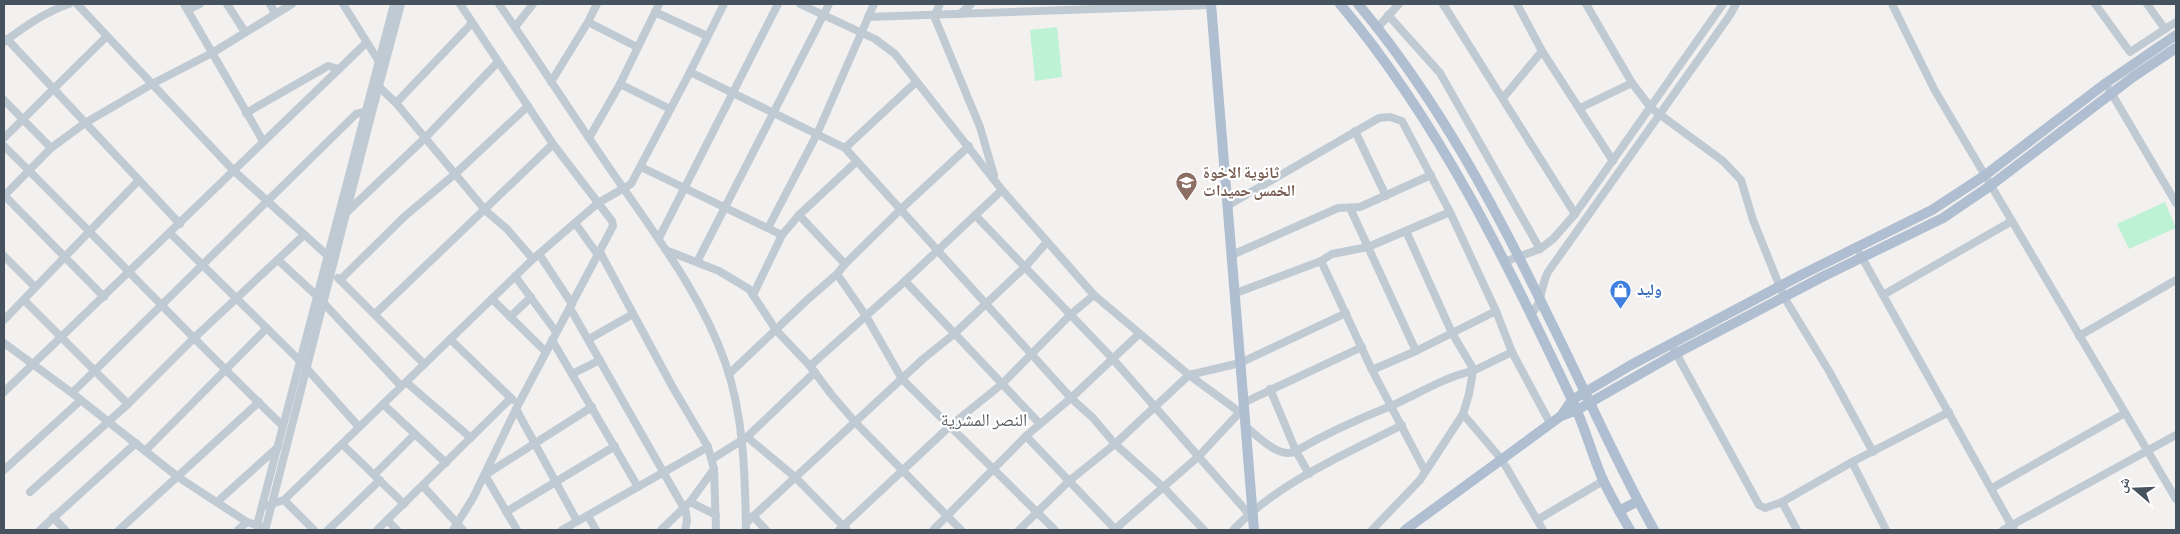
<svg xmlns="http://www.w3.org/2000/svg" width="2180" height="534" font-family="'Sofia Sans Condensed','Noto Naskh Arabic',sans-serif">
	<rect width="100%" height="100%" fill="#f3f0f0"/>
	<g fill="#bdf2d4">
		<polygon points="1057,27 1062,77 1035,81 1030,30"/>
		<polygon points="2165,202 2176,228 2129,249 2117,224"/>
	</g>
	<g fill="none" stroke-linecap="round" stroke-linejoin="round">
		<g stroke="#c0cad3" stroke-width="8">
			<polyline points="77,4 233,170 328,256"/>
			<polyline points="184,4 263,141"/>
			<polyline points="227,4 245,32"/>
			<polyline points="270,4 275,13"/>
			<polyline points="343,4 378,60"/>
			<path d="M499,4C541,65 581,128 624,189C662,244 703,299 725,362C744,416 745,474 746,530"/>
			<polyline points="800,4 875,39 895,54 1002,190 1094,295 1189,375 1245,416"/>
			<polyline points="940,4 934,16 980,127 994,175"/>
			<polyline points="1443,4 1575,214"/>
			<polyline points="1517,4 1542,51 1613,161"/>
			<polyline points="1586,4 1632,83 1651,108 1723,161 1741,180 1753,220 1784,297 1829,371 1873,452"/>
			<polyline points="1892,4 1934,89 2176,499"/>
			<polyline points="2095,4 2130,52 2176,22"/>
			<polyline points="2147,4 2165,29"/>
			<polyline points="188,10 200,4"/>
			<polyline points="655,12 707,36"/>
			<polyline points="960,14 971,4"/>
			<polyline points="1388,15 1440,73 1540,249"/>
			<polyline points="868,17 1211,5"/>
			<polyline points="588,22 637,47"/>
			<polyline points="515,27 533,4"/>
			<polyline points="1378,27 1399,4"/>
			<polyline points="7,39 180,224"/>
			<path d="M4,42C24,27 45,12 69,4"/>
			<polyline points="690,72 845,148 1071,398 1093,418 1115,444 1163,487 1204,530"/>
			<polyline points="551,82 588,22 597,4"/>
			<polyline points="376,84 396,103 486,211 507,229 533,259"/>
			<polyline points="620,84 670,109"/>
			<polyline points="2109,89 2176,203"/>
			<polyline points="1503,98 1542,51"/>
			<polyline points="4,100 51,148"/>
			<polyline points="396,103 472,23"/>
			<polyline points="1580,108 1632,83"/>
			<polyline points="246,113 328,66 339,69"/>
			<polyline points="1355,131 1386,196"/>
			<polyline points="4,138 106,37"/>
			<polyline points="589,138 620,84 659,4"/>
			<path d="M4,146C98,238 188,335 283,426"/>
			<polyline points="845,148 916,82"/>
			<polyline points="641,167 782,235"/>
			<polyline points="4,195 104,297"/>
			<polyline points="4,196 51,148 85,123 152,84 212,53 292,4"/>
			<polyline points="1227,206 1379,118 1390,117 1402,121 1450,212 1496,311 1512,352 1550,423"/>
			<polyline points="1350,208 1416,351"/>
			<polyline points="347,212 425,138 498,62"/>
			<polyline points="799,215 845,264"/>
			<polyline points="975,215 1112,358 1249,514"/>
			<polyline points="575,223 598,255"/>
			<polyline points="768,228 817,134 874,4"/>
			<polyline points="1406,231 1452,333 1474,370"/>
			<polyline points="170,233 300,361 359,427"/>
			<polyline points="659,238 778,4"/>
			<polyline points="668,251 719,271 749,289 776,330 810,366 831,394 855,422 961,530"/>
			<polyline points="600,252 672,386 708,447 714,469 716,530"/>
			<polyline points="539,254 572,304"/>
			<polyline points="1860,254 2014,530"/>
			<polyline points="1232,255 1338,208 1360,207 1431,175"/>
			<polyline points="4,256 35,287"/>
			<polyline points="278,260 317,296 401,386"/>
			<polyline points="1321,261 1372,370 1425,471"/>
			<polyline points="697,262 829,4"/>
			<polyline points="1504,262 1540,249 1553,239 1575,214 1723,4"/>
			<polyline points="837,274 866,316 902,379 1055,530"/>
			<polyline points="515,276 556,332"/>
			<polyline points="338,278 424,364"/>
			<polyline points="340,280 405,216 455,174 528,106"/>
			<polyline points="905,281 1040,424"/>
			<polyline points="1236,293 1321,261 1332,254 1368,247 1450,212"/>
			<polyline points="753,295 782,235 799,215 856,162"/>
			<polyline points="1883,295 2012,221"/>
			<polyline points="492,299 546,352"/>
			<polyline points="24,300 128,404"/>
			<polyline points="570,308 686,512 687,521 685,530"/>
			<polyline points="375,314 553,144"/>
			<path d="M1530,315C1543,304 1540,287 1548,272L1730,15L1736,4"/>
			<polyline points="510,317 531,297"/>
			<polyline points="4,320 139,180"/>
			<polyline points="2079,336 2176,280"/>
			<polyline points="450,339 513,400"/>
			<polyline points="589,339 633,314"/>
			<polyline points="552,340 638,487"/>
			<polyline points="4,343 72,393 178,477 247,522 260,526"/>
			<polyline points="1671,344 1759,505 1765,508 1782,502 1852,462 1949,412"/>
			<polyline points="810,366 905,281 1002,190"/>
			<polyline points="1372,370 1416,351 1496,311"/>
			<polyline points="572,374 600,360"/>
			<polyline points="729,374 807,300 837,274 845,264 900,210 969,146"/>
			<polyline points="406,382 471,438"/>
			<polyline points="4,392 366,43"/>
			<polyline points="72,393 356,114 364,112"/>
			<polyline points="1243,403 1362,347"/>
			<polyline points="383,404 446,463"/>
			<polyline points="516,409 577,521"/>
			<polyline points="1463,414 1502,460 1543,530"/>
			<path d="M1246,427C1259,437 1280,460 1296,451L1270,389"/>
			<polyline points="1026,436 1116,530"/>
			<polyline points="747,437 795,477 847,530"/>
			<polyline points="342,444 404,504"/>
			<polyline points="145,451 267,328"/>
			<polyline points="712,459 747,437 815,372"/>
			<polyline points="1852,462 1886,530"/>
			<polyline points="4,470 81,400"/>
			<path d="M1309,474L1296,451C1327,433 1358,419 1391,406C1418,394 1444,377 1473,371"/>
			<polyline points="374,475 415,434"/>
			<polyline points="423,486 463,530"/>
			<polyline points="1992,488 2125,413"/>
			<polyline points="30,492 128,404 193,339 304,235"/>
			<polyline points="284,500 314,530"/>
			<polyline points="217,502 278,447"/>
			<polyline points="690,502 716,515"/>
			<polyline points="1782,502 1797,530"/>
			<polyline points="262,507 284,500 533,259 598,203 631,184 690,72 724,4"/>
			<polyline points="506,512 615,446"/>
			<polyline points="588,516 596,530"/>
			<polyline points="753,516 766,530"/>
			<polyline points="53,517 65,530"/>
			<polyline points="387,520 397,530"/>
			<polyline points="1537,520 1603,481"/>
			<polyline points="746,523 923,359 954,334 1026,266 1047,242"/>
			<polyline points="40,530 136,443"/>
			<polyline points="119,530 259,402"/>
			<polyline points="238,530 247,522"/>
			<polyline points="258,530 257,525 394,4"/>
			<polyline points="263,530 266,527 372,112 401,4"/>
			<polyline points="328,530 380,480"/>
			<polyline points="377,530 511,398"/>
			<polyline points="453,530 473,498 518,405 613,226 612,221 553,144 460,4"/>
			<polyline points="517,530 485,475 592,407"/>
			<polyline points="562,530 708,447"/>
			<polyline points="661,530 690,502 714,469"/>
			<polyline points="839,530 950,426 1002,384 1070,315 1094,295"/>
			<polyline points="933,530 1026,436 1071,398 1139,334"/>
			<polyline points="1019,530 1069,481 1115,444 1189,375 1240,363 1346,313"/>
			<polyline points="1114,530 1199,456 1239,413"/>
			<path d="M1233,530C1279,482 1344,455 1402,425"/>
			<polyline points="1372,530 1420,480 1463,414 1469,394 1473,371 1512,352"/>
			<polyline points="2003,530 2176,435"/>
		</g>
		<g stroke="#afbed0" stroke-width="10">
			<polyline points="1211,4 1254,530"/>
			<path d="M1340,4C1439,122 1508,264 1573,402C1585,427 1592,455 1603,480C1611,497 1621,514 1630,530"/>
			<path d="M1358,4C1437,98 1497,210 1550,320C1585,390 1616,462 1654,530"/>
			<polyline points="1561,416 1572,400 1631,365 1803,274 1932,210 1984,176 2106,83 2176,35"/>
			<polyline points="1619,511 1638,501"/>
			<polyline points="1405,530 1561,416 1577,410 1675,354 1824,276 1943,218 1990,186 2133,77 2176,48"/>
		</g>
	</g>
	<defs>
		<symbol id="school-pin" viewBox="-11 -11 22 30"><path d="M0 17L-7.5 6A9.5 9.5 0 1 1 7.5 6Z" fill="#8d6e63" stroke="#fff"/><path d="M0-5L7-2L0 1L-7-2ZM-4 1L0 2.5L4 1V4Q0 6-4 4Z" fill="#fff"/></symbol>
		<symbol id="shop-pin" viewBox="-11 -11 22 30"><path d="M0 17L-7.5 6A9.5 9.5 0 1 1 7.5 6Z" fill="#3f7fe0" stroke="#fff"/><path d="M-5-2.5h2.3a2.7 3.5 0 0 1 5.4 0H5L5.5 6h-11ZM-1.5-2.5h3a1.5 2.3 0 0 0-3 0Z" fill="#fff"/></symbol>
	</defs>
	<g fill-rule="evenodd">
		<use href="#school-pin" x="1174" y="170" width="25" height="34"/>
		<use href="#shop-pin" x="1608" y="278" width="25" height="34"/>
	</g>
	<g text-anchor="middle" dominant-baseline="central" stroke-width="4.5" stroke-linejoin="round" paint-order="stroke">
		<g font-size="16" font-weight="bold" fill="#785e54" stroke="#fff" text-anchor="start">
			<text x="1203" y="173">ثانوية الاخوة<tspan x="1203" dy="18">الخمس حميدات</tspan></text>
		</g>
		<g font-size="16" font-weight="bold" fill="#366cbe" stroke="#fff" text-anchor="start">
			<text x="1637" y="290">وليد</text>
		</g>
		<g font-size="18" fill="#5c6066" stroke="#fff">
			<text x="984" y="420">النصر المشرية</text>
		</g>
	</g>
	<rect width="2180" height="534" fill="none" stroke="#47525f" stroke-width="10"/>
	<g transform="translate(2135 489) rotate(289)" stroke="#ffffff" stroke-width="4" paint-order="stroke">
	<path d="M0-4L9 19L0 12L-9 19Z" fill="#47525f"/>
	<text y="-8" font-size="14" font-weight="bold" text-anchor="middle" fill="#47525f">ش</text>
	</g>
</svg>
